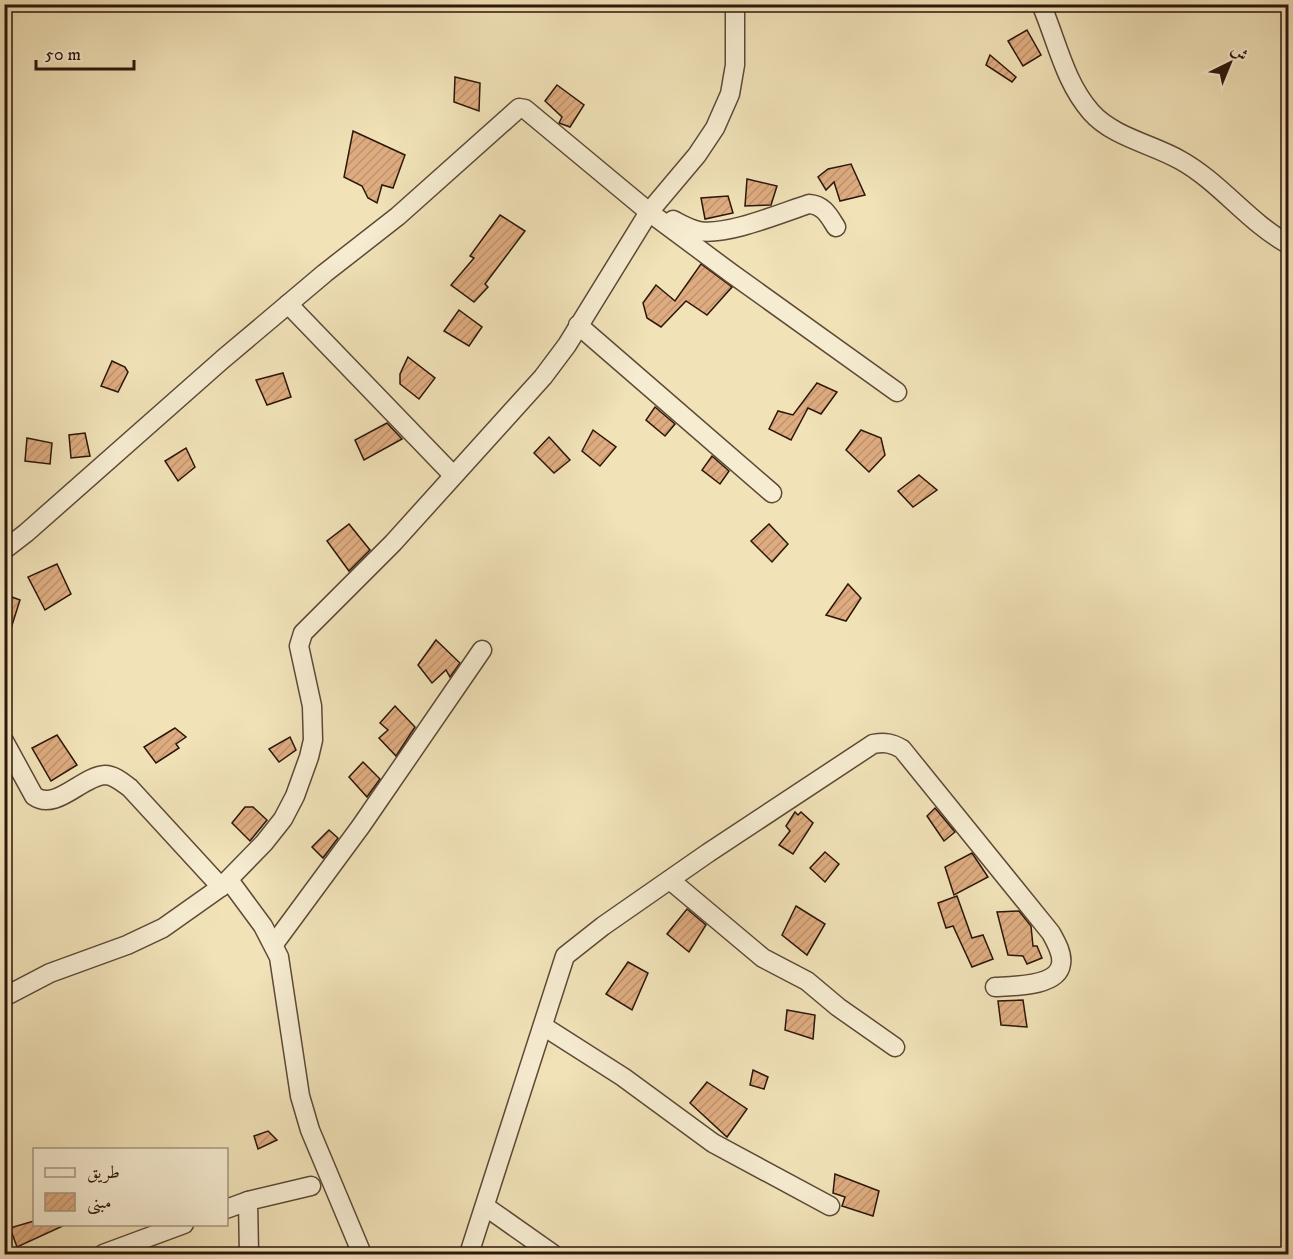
<svg xmlns="http://www.w3.org/2000/svg" width="1293" height="1259" font-family="'IM FELL DW Pica',Amiri,serif">
	<defs>
		<pattern id="building-hatch" width="6" height="6" patternUnits="userSpaceOnUse" patternTransform="scale(1.5)"><rect width="6" height="6" fill="#deac80"/><path d="M-1 1l2-2M0 6l6-6M5 7l2-2" fill="none" stroke="#bf936d"/></pattern>
	</defs>
	<rect width="100%" height="100%" fill="#f1e2b8"/>
	<filter id="stains"><feTurbulence type="fractalNoise" baseFrequency=".00333" numOctaves="4"/><feColorMatrix values="0 0 0 0 .2 0 0 0 0 .09 0 0 0 0 .02 0 0 0 .5 -.17"/></filter>
	<radialGradient id="worn" r=".72"><stop offset=".6" stop-color="#630" stop-opacity="0"/><stop offset="1" stop-color="#630" stop-opacity=".3"/></radialGradient>
	<g fill="url(#building-hatch)" stroke="#2c160b" stroke-width="1.5">
		<polygon points="1027,30 1041,55 1023,66 1008,41"/>
		<polygon points="990,55 1016,77 1012,82 986,65"/>
		<polygon points="455,77 480,83 479,111 454,102"/>
		<polygon points="557,85 584,105 570,127 559,123 562,117 545,101"/>
		<polygon points="353,131 405,155 393,188 382,185 377,203 368,198 362,186 344,177"/>
		<polygon points="851,164 865,195 840,201 834,182 826,190 818,177 828,169"/>
		<polygon points="747,179 777,186 771,205 745,206"/>
		<polygon points="728,196 733,213 705,219 701,198"/>
		<polygon points="500,215 525,231 485,284 488,287 474,302 451,285 474,258 470,256"/>
		<polygon points="701,264 732,287 707,315 686,301 661,327 647,318 643,303 656,285 675,301"/>
		<polygon points="459,310 482,327 469,346 444,331"/>
		<polygon points="408,357 435,378 419,399 400,384 400,374"/>
		<polygon points="112,361 125,367 128,372 118,392 101,386"/>
		<polygon points="283,373 291,397 267,405 256,380"/>
		<polygon points="817,383 837,392 821,414 808,408 791,440 769,429 778,411 793,415"/>
		<polygon points="655,407 675,424 665,436 646,420"/>
		<polygon points="387,423 402,439 364,460 355,440"/>
		<polygon points="593,430 616,447 600,466 582,451"/>
		<polygon points="861,430 881,438 885,455 869,472 846,450"/>
		<polygon points="85,433 90,456 71,458 69,435"/>
		<polygon points="549,437 570,460 554,473 534,453"/>
		<polygon points="27,438 52,443 50,464 25,461"/>
		<polygon points="186,448 195,467 178,481 165,461"/>
		<polygon points="712,456 729,471 720,484 702,470"/>
		<polygon points="919,475 937,490 913,507 898,491"/>
		<polygon points="349,524 370,550 349,571 327,541"/>
		<polygon points="769,524 788,544 772,562 751,541"/>
		<polygon points="57,564 71,594 45,610 28,577"/>
		<polygon points="848,584 861,598 846,621 826,615"/>
		<polygon points="4,594 20,600 7,641 4,641"/>
		<polygon points="436,640 460,663 450,677 446,670 432,683 418,665"/>
		<polygon points="395,706 415,727 396,756 379,738 388,730 380,723"/>
		<polygon points="175,728 186,737 176,744 179,748 156,763 144,747"/>
		<polygon points="57,735 77,765 51,781 32,748"/>
		<polygon points="290,737 296,750 279,762 269,749"/>
		<polygon points="363,762 380,779 367,797 349,777"/>
		<polygon points="245,807 253,807 267,820 250,841 232,823"/>
		<polygon points="935,808 955,832 944,841 927,816"/>
		<polygon points="795,812 798,815 801,812 813,823 793,854 779,845 790,831 786,826"/>
		<polygon points="329,830 338,838 323,858 312,847"/>
		<polygon points="825,852 839,864 825,882 810,868"/>
		<polygon points="972,853 988,877 954,895 945,867"/>
		<polygon points="957,896 972,938 983,935 993,959 972,967 953,926 946,928 938,903"/>
		<polygon points="796,906 825,924 807,955 782,935"/>
		<polygon points="687,909 706,925 689,952 667,934"/>
		<polygon points="1019,911 1031,926 1033,946 1037,946 1042,958 1027,964 1023,956 1008,955 997,912"/>
		<polygon points="628,962 648,973 632,1010 606,994"/>
		<polygon points="1023,1000 1027,1027 1001,1025 998,1001"/>
		<polygon points="787,1010 815,1015 813,1039 785,1030"/>
		<polygon points="753,1070 768,1077 764,1089 750,1085"/>
		<polygon points="707,1082 747,1109 727,1137 690,1103"/>
		<polygon points="268,1131 277,1140 258,1149 254,1136"/>
		<polygon points="835,1174 879,1191 873,1216 842,1206 845,1197 833,1193"/>
		<polygon points="34,1221 34,1224 67,1224 17,1247 10,1228"/>
	</g>
	<g fill="none" stroke-linecap="round" stroke-linejoin="round">
		<defs>
			<g id="minor">
				<path d="M1041,4C1057,41 1064,81 1091,112C1113,137 1152,144 1180,160C1220,182 1248,222 1288,244"/>
				<path d="M673,220C681,224 689,229 699,231C727,236 781,213 809,204C824,205 829,216 836,227"/>
				<polyline points="288,304 453,475"/>
				<polyline points="578,325 772,493"/>
				<polyline points="4,550 26,533 223,359 325,273 398,216 519,108 525,109 649,212 731,273 897,392"/>
				<path d="M4,741L34,796C56,812 82,776 105,775C114,775 122,782 130,788L221,887"/>
				<polyline points="229,880 263,926 279,957 300,1096 310,1130 362,1254"/>
				<polyline points="670,880 763,958 807,981 838,1007 895,1047"/>
				<polyline points="274,944 361,826 482,650"/>
				<polyline points="4,997 50,973 127,945 163,928 221,887 264,843 283,819 295,796 309,757 313,740 312,706 299,646 303,633 393,543 543,377 567,345 649,212 697,155 715,128 730,94 735,65 735,4"/>
				<polyline points="543,1026 623,1077 713,1143 830,1206"/>
				<polyline points="486,1207 553,1254"/>
				<polyline points="226,1209 248,1201"/>
				<polyline points="103,1254 184,1224"/>
				<polyline points="249,1254 248,1201 311,1186"/>
				<path d="M469,1254L565,956L603,926L708,853L873,744C885,742 892,743 902,749L1051,933C1056,942 1063,954 1061,964C1058,987 1012,986 995,987"/>
			</g>
		</defs>
		<use href="#minor" stroke="#5d4936" stroke-width="21"/>
		<use href="#minor" stroke="#f6ecd1" stroke-width="18"/>
	</g>
	<rect width="1293" height="1259" fill="none" stroke="#f1e2b8" stroke-width="24"/>
	<rect x="6" y="6" width="1281" height="1247" fill="none" stroke="#2c160b" stroke-width="3"/>
	<rect x="12" y="12" width="1269" height="1235" fill="none" stroke="#2c160b" stroke-width="1.5"/>
	<rect x="33" y="1148" width="195" height="78" fill="#f6ecd1" stroke="#a59682" stroke-width="1.5"/>
	<rect x="45" y="1168" width="30" height="9" fill="#f6ecd1" stroke="#a59682" stroke-width="1.5"/>
	<text x="87" y="1178" font-size="18" fill="#2c160b">طريق</text>
	<rect x="45" y="1193" width="30" height="18" fill="url(#building-hatch)" stroke="#a59682" stroke-width="1.5"/>
	<text x="87" y="1208" font-size="18" fill="#2c160b">مبنى</text>
	<g transform="translate(1230 63) rotate(43)" stroke="#f6ecd1" stroke-width="4.5" paint-order="stroke">
	<path d="M0-4.5L10 22L0 15L-10 22Z" fill="#2c160b"/>
	<text y="-9" font-size="16" font-weight="bold" text-anchor="middle" fill="#2c160b">ش</text>
	</g>
	<path d="M36 60v9h98v-9" fill="none" stroke="#2c160b" stroke-width="3"/>
	<text x="45" y="60" font-size="18" fill="#2c160b" stroke="#f6ecd1" stroke-width="4.5" paint-order="stroke">50 m</text>
	<rect width="100%" height="100%" filter="url(#stains)"/>
	<rect width="100%" height="100%" fill="url(#worn)"/>
</svg>
